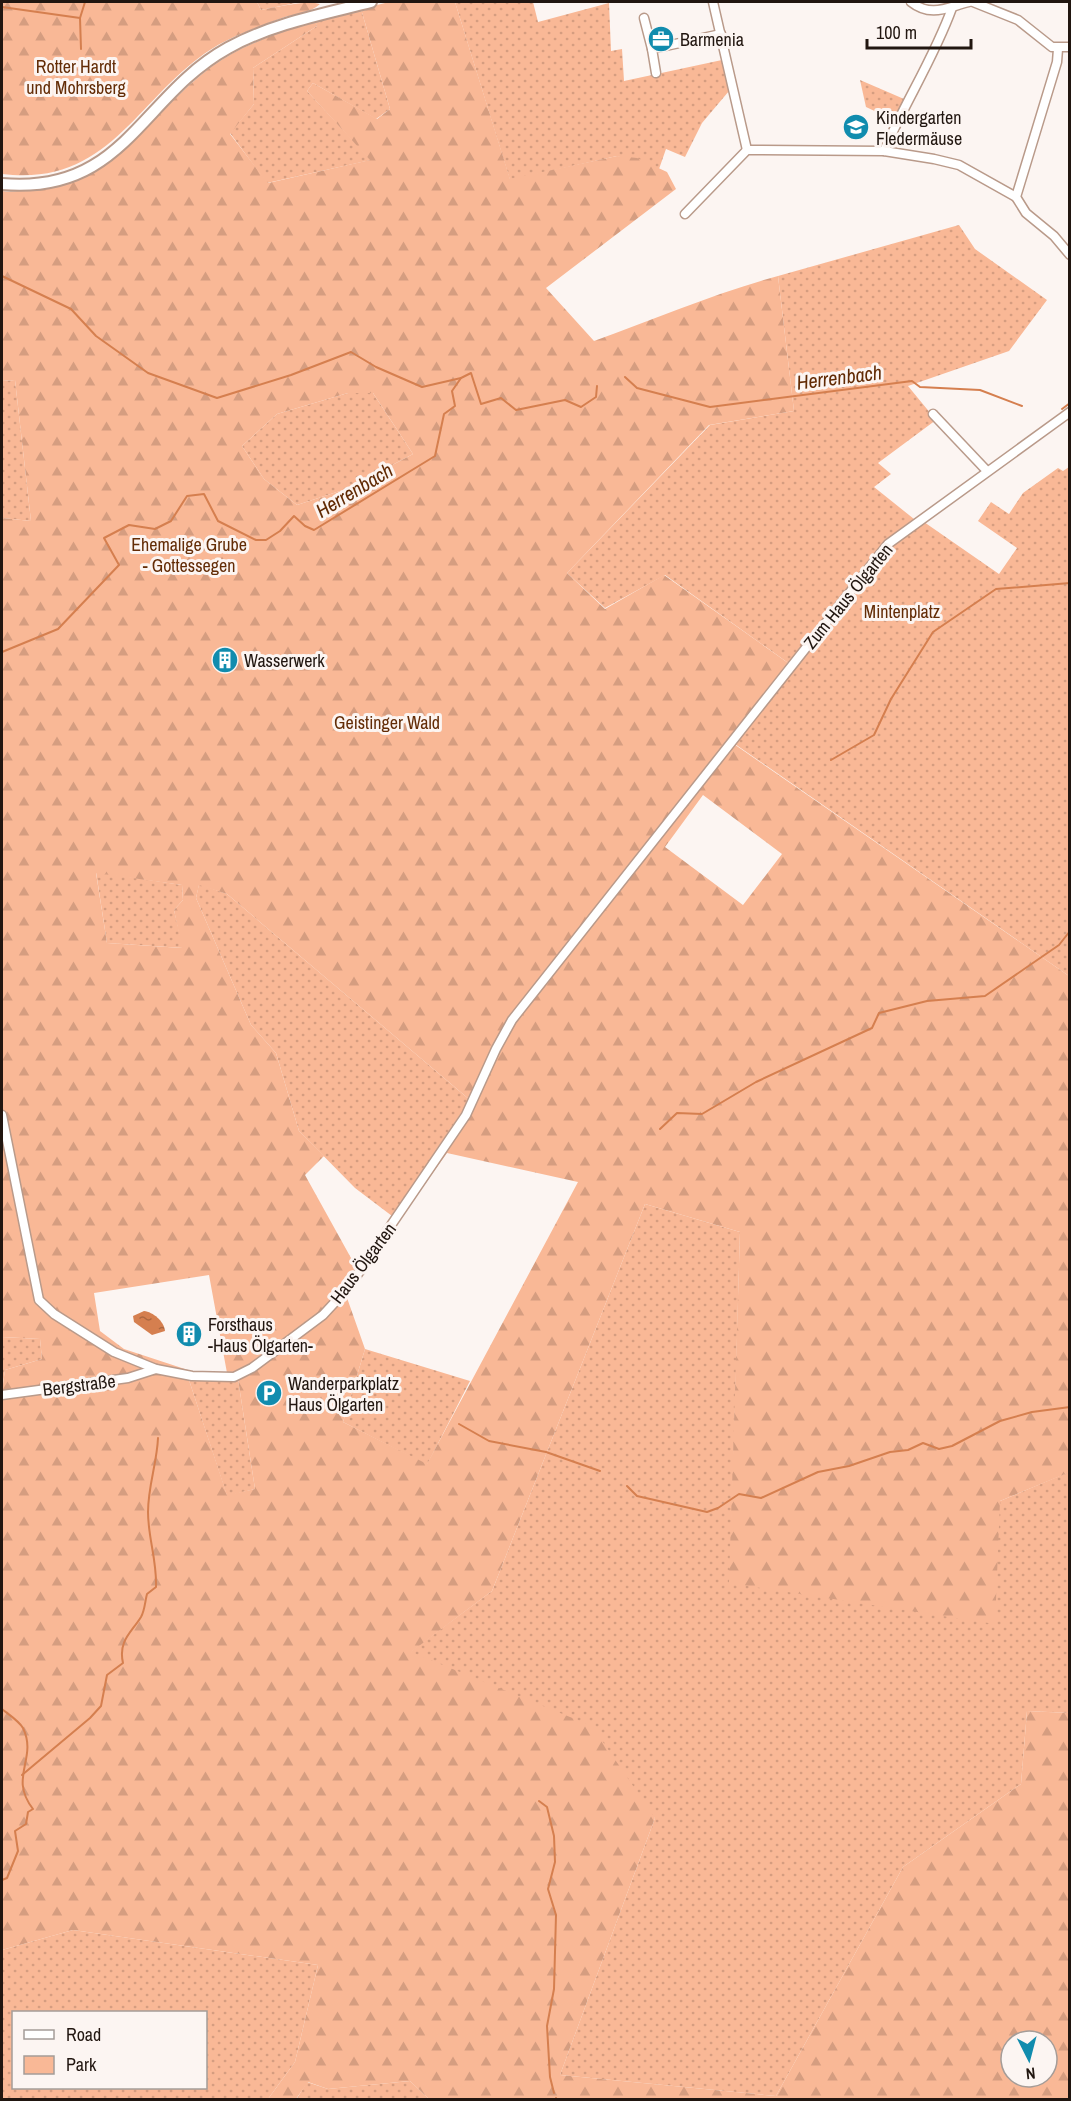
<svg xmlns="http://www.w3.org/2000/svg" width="1071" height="2101" font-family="'Archivo Narrow',sans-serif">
	<defs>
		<pattern id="green-dots" width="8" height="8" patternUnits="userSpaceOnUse" patternTransform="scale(1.5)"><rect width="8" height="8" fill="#f9b896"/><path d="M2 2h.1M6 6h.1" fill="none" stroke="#d59d80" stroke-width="1.8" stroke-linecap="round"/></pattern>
		<pattern id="forest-firs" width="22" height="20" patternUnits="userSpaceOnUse" patternTransform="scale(1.5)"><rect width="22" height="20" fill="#f9b896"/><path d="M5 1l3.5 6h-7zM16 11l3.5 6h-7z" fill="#d59d80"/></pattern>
		<pattern id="water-ripples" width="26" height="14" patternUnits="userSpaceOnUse" patternTransform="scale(1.5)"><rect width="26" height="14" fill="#d57f4f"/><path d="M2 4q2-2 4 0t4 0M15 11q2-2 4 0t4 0" fill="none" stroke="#ac6740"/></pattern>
	</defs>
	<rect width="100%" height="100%" fill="#fcf5f2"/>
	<g fill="url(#green-dots)" fill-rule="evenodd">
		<polygon points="257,2 301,2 261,10"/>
		<polygon points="455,2 533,2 538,22 609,3 611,51 622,49 624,81 722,60 729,91 702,123 685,157 666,149 659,169 617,156 510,180"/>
		<polygon points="361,9 390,109 376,119 313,83 307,91 371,160 267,183 230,133 254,104 253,68 317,26 315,21"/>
		<polygon points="860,80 904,99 894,120 866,107"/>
		<polygon points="959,225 975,249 1047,300 1009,351 908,386 936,420 878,463 891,474 874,487 914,519 924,522 999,574 1017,548 978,521 991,502 1009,514 1023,493 1058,468 1063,471 1069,467 1069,976 732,742 791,665 665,575 605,608 567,573 710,425 794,411 778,276"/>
		<polygon points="15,380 31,521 2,518 2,381"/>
		<polygon points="348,393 373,393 413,454 349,488 297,505 264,479 242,446 277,414"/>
		<polygon points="96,872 182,885 183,900 174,910 183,948 107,943"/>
		<polygon points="199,884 227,894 470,1100 392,1216 355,1188 299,1131 276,1053 251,1025 196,898"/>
		<polygon points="645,1204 740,1232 730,1583 1000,1501 1069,1472 1069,1713 1027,1711 1021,1784 903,1867 776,2096 560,2075 655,1818 410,1652 492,1591"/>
		<polygon points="2,1337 40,1339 42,1359 5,1370 2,1391"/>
		<polygon points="365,1349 470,1381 427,1465 343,1422"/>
		<polygon points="238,1379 255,1489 227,1496 189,1380"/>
		<path d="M73,1930L318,1965L295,2062L268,2099L2,2100V1950ZM14,2012H206V2088H14Z"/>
		<polygon points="410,2081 430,2100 296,2100 307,2082 328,2089"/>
	</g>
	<g fill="url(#forest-firs)" fill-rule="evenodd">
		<path d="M2,2H257L261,10C277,7 306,0 320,4C311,13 293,14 282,18C260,26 238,34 218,45C139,91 113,188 2,174Z"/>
		<path d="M389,2H455L510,179L617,156L637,158L667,172L676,189L546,288L594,341C655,319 715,293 778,276L794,411L709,425L567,573L605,609L664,575L791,665L731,742L1069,976L1070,1472L1000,1501L995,1624L729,1583L740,1232L645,1204L492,1591L411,1652L592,1726L655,1818L560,2075L776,2096L903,1867L1021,1784L1027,1711L1069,1713V2099L430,2100L410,2081L328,2089L308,2082L296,2099H268L295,2062L318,1965L73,1930L2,1950V1391L5,1370L42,1359L40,1339L2,1337V518L31,521L15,380L2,381V191C12,193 23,190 33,189C119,180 149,114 211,67C243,44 278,33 315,21L317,26L253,68L254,104L230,134L268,183L370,160L307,91L313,83L377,119L390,109L361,9ZM348,393H373L413,454L349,488L297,505L264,479L242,446L277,414ZM703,795L782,854L743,905L665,847ZM96,873L182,885L183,900L174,910L182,948L107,943ZM199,885L227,894L470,1100L466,1110L356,1267L305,1175L324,1156L299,1131L276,1053L251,1025L196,898ZM447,1153L578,1182L427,1464L343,1422L365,1349L346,1295ZM209,1275L227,1373L194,1372L124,1349L100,1331L94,1293ZM238,1379L255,1489L227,1495L189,1380ZM1011,2041H1047V2077H1011Z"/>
	</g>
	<path fill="url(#water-ripples)" d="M144,1311C153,1312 164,1321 165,1331L152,1335L134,1322L133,1316Z"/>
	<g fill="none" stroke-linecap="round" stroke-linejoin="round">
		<g stroke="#d57f4f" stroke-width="2">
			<polyline points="2,7 80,18"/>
			<polyline points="81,49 80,18 85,2"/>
			<polyline points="2,276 71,309 96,336 148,373 217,398 291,375 351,352 376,367 422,387 461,378"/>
			<polyline points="625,377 637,388 710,407 912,381 920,387 980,390 1022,406"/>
			<polyline points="1062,409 1070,403"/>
			<polyline points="2,652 58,629 119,565 104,538 129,525 155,529 171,521 187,496 204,494 218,521 256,540 266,540 280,531 294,516 305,526 314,530 435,456 444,414 455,406 452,391 461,378 471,373 481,404 501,398 516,410 565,400 581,407 596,397 597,386"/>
			<polyline points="831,760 874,735 891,699 933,632 996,589 1070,583"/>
			<polyline points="660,1129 677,1113 702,1114 756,1082 872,1028 879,1013 927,1001 985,996 1059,945 1070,931"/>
			<polyline points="459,1424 489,1441 546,1452 600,1471"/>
			<polyline points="627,1486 637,1496 707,1512 718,1508 739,1494 761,1498 818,1472 849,1466 890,1452 908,1450 923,1443 939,1449 952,1446 1000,1421 1032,1412 1070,1407"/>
			<path d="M2,1709C8,1714 19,1721 23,1728C38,1759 8,1777 33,1809L28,1812L26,1824L15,1831L18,1851L7,1878L2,1880"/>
			<path d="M22,1775L90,1718L101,1706L107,1675L123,1663C118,1641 131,1633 141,1617C145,1610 145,1601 147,1594L156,1587C157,1560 148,1538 148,1512C148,1486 157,1463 158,1438"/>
			<polyline points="539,1801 547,1807 554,1836 555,1862 548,1889 556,1915 554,1989 547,2026 550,2077 554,2093"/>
			<polyline points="556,2098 556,2100"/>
		</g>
		<defs>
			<g id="minor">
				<polyline points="713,2 747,150"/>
				<path d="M911,2C931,18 948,7 969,2"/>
				<polyline points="973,2 1018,20 1052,47 1070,47"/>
				<polyline points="644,18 652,49"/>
				<polyline points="1058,49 1057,62 1016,197 1026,213 1054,236 1070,255"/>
				<polyline points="656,73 652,49 721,34"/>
				<path d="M884,151C905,102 934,58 952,8"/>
				<polyline points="685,214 747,150 884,151 934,159 959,165 1016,197"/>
				<polyline points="933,414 987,471"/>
				<polyline points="2,1115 39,1300 54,1314 114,1352 156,1369 192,1376 234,1377 252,1368 323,1315 349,1287 466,1115 496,1049 512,1020 888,544 1070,412"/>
				<polyline points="2,1395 128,1378 156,1369"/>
			</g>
			<path id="tertiary" d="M2,184C124,195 141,96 228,48C271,24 324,14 371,2"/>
		</defs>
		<use href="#minor" stroke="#b99a8a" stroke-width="11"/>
		<use href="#tertiary" stroke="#b99a8a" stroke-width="14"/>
		<use href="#minor" stroke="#fff" stroke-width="8"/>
		<use href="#tertiary" stroke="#fff" stroke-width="10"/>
	</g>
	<defs>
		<symbol id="office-disc" viewBox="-11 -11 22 22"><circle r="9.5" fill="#118cae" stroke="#fcf5f2"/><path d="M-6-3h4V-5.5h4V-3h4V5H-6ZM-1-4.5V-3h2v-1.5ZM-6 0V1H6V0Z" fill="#fff"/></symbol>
		<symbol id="school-disc" viewBox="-11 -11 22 22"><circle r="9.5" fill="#118cae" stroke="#fcf5f2"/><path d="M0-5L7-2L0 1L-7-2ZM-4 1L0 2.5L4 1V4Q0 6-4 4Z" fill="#fff"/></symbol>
		<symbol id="building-disc" viewBox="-11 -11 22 22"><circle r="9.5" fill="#118cae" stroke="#fcf5f2"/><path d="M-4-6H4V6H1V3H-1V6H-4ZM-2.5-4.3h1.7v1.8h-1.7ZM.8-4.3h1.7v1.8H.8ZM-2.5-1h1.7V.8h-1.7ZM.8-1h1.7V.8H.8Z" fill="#fff"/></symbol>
		<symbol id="parking-disc" viewBox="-11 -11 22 22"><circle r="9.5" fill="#118cae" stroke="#fcf5f2"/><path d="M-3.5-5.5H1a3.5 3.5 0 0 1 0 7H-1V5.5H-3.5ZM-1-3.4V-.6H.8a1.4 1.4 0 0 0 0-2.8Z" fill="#fff"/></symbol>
	</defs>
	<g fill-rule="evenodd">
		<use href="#office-disc" x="646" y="24" width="30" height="30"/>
		<use href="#school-disc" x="841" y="112" width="30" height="30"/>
		<use href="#building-disc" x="210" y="645" width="30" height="30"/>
		<use href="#building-disc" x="174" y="1319" width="30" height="30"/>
		<use href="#parking-disc" x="254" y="1378" width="30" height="30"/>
	</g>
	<g text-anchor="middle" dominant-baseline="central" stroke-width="6" stroke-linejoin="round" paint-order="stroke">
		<g font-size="18" fill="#211610" stroke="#fcf5f2" text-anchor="start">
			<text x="680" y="39">Barmenia</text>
			<text x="876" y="117">Kindergarten<tspan x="876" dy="21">Fledermäuse</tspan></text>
			<text x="244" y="660">Wasserwerk</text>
			<text x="208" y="1324">Forsthaus<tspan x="208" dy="21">-Haus Ölgarten-</tspan></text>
			<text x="288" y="1383">Wanderparkplatz<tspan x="288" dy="21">Haus Ölgarten</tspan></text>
		</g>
		<g font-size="18" fill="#632c06" stroke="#fcf5f2">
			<text x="76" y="66">Rotter Hardt<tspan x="76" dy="21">und Mohrsberg</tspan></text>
			<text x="189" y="544">Ehemalige Grube<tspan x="189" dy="21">- Gottessegen</tspan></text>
			<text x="902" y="611">Mintenplatz</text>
			<text x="387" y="722">Geistinger Wald</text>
		</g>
		<g font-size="18" fill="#211610" stroke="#fcf5f2">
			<text transform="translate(848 596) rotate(-51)">Zum Haus Ölgarten</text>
			<text transform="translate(363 1263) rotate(-53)">Haus Ölgarten</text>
			<text transform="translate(79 1385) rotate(-7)">Bergstraße</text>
		</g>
		<g font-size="20" font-style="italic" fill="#612a04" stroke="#fcf5f2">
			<text transform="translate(839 377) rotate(-7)">Herrenbach</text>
			<text transform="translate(354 490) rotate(-31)">Herrenbach</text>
		</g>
	</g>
	<rect width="1071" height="2101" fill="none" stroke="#211610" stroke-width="6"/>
	<rect x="12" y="2011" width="195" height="78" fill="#fcf5f2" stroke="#a49c98" stroke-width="1.5"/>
	<rect x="24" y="2030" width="30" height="9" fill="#ffffff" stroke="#a49c98" stroke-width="1.5"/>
	<text x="66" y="2041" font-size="18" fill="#211610">Road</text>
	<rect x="24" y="2056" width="30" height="18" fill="#f9b896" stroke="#a49c98" stroke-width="1.5"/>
	<text x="66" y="2071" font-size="18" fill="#211610">Park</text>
	<g transform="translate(1029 2059) rotate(174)"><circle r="28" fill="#fcf5f2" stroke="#a49c98" stroke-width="1.5"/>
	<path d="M0-4.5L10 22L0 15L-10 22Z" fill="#118cae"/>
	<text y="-9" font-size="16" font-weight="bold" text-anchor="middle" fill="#211610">N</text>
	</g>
	<path d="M867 39v9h104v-9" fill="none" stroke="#211610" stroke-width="3"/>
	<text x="876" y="39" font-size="18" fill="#211610" stroke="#fcf5f2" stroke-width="4.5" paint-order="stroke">100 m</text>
</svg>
